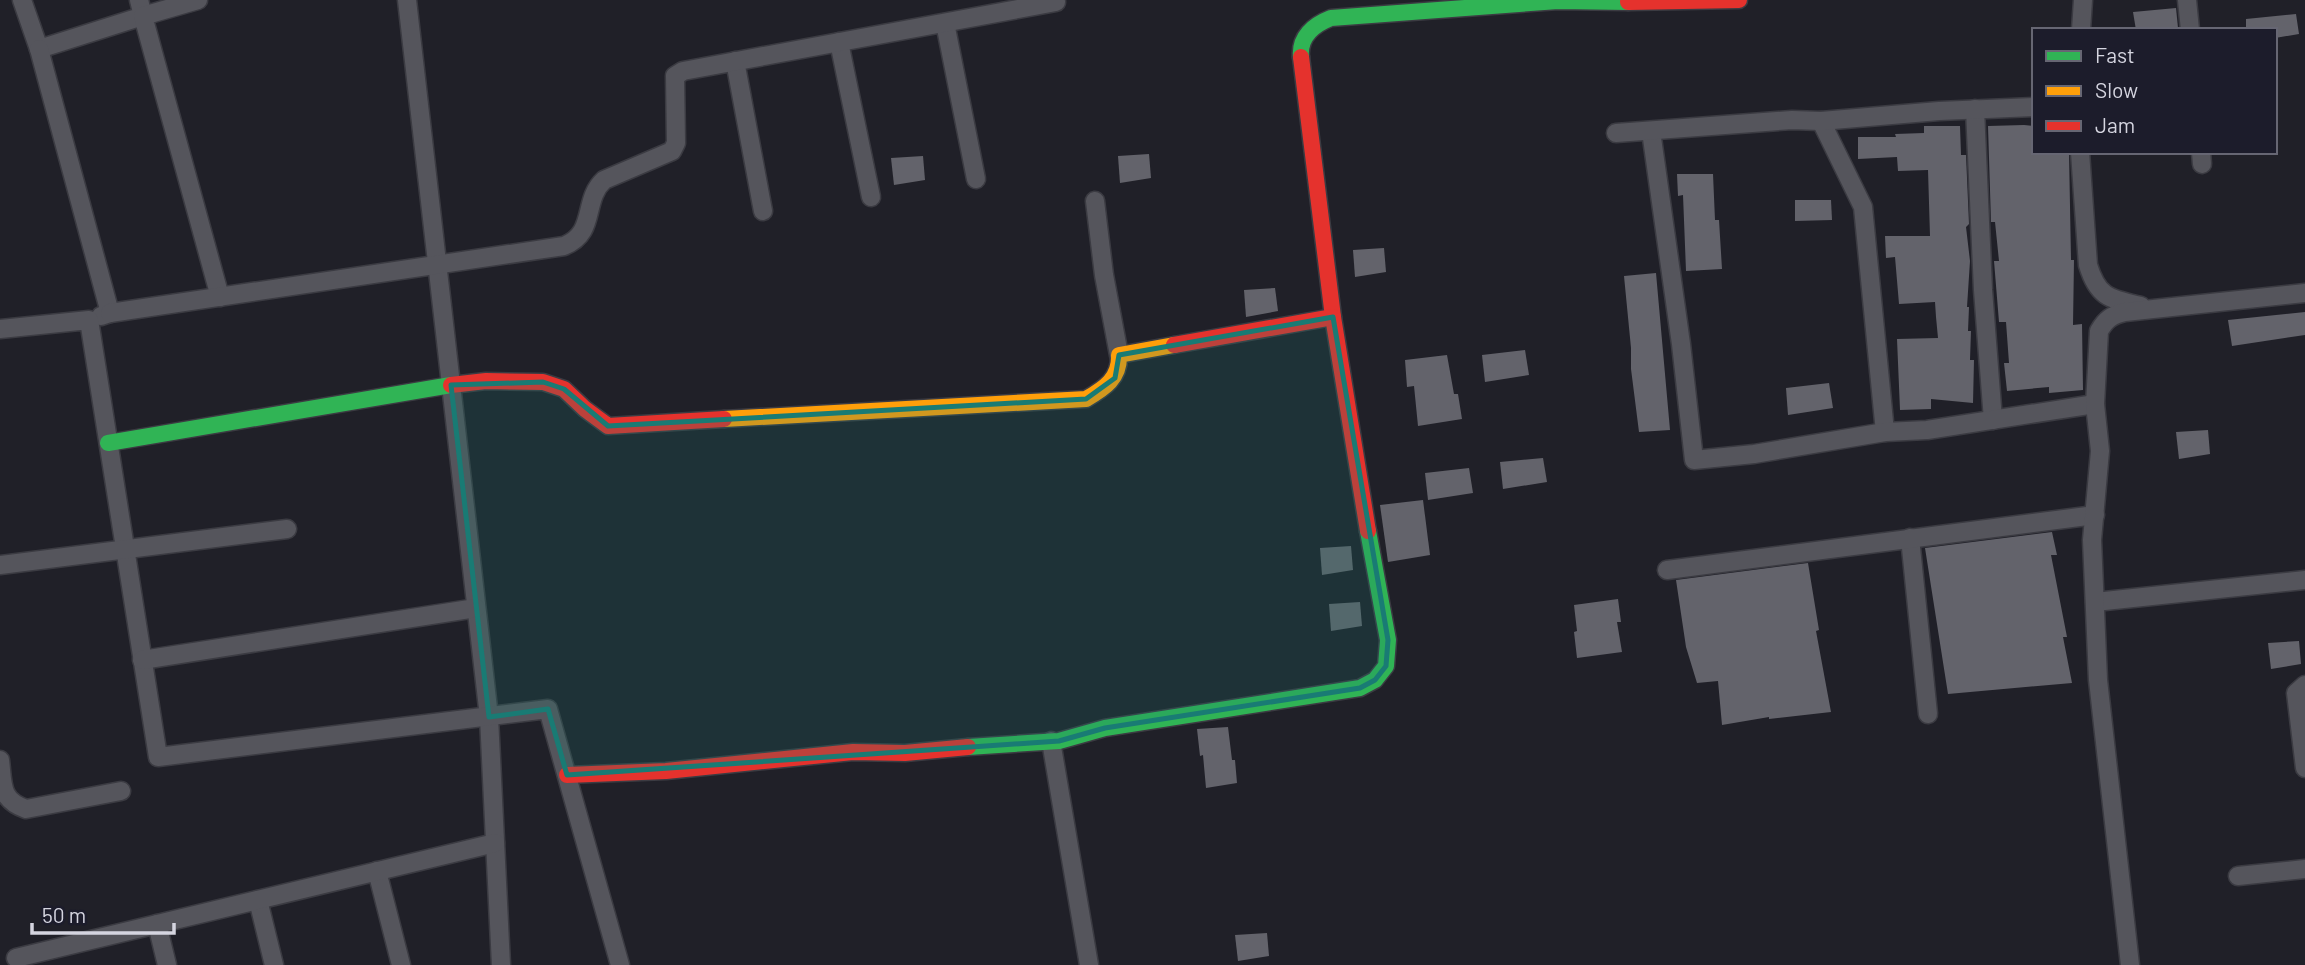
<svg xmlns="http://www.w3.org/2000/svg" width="2305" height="965" font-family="Barlow,sans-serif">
	<rect width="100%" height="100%" fill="#202028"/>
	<g fill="#63636b">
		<polygon points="2176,8 2178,28 2136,30 2133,12"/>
		<polygon points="2296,14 2299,34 2275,38 2275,30 2246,30 2246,19"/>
		<polygon points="2024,125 2034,126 2034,152 2069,152 2071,260 2074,260 2073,325 2082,324 2083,390 2049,393 2049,387 2007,391 2004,363 2009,363 2006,322 1999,322 1994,261 1999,261 1995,222 1991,222 1988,126"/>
		<polygon points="1924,126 1960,126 1961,155 1966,155 1969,224 1966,227 1970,261 1967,307 1969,307 1968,331 1971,331 1970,360 1974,360 1973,403 1931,399 1931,409 1900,410 1897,339 1938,338 1936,317 1935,302 1899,304 1895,257 1886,258 1885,236 1930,236 1928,170 1898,171 1897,157 1858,159 1858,137 1896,137 1895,134 1924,133"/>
		<polygon points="1149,154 1151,178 1120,183 1118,156"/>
		<polygon points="923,156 925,180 894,185 891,158"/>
		<polygon points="1677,174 1713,174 1715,220 1719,220 1722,269 1686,271 1683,195 1678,196"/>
		<polygon points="1795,200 1831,200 1832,220 1795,221"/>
		<polygon points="1384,248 1386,272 1355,277 1353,250"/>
		<polygon points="1656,273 1670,430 1639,432 1631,369 1631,348 1624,276"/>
		<polygon points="1275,288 1278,311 1246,317 1244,290"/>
		<polygon points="2305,312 2305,335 2232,346 2228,320"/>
		<polygon points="1525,350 1529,375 1485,382 1482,355"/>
		<polygon points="1447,355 1454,394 1458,394 1462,419 1418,426 1414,386 1407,387 1405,360"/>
		<polygon points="1829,383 1833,408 1788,415 1786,388"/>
		<polygon points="2208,430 2210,454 2179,459 2176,432"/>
		<polygon points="1543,458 1547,482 1503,489 1500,462"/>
		<polygon points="1469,468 1473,493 1428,500 1425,473"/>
		<polygon points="1423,500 1430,555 1388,562 1380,505"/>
		<polygon points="2052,532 2057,555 2051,555 2067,637 2063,637 2072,683 1948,694 1925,548"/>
		<polygon points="1351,546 1353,570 1322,575 1320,548"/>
		<polygon points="1808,563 1819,630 1816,631 1831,712 1769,719 1769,717 1722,725 1718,681 1697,683 1686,647 1676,580"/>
		<polygon points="1618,599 1621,622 1617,622 1622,652 1577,658 1574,632 1577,631 1574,605"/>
		<polygon points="1360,602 1362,626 1331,631 1329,604"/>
		<polygon points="2299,641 2301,664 2271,669 2268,643"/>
		<polygon points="1228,727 1232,760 1235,760 1237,783 1206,788 1203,755 1200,756 1197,729"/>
		<polygon points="1267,933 1269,956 1238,961 1235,935"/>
	</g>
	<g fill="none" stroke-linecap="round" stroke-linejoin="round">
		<defs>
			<g id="street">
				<polyline points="22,0 39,49 143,16 139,0"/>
				<polyline points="198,0 143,16 220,297"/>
				<polyline points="407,0 489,717 501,965"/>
				<polyline points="2187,0 2190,30"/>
				<polyline points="945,23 976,179"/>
				<polyline points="2081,30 2083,0"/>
				<polyline points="839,42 871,197"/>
				<polyline points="39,49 110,313 101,316"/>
				<polyline points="735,61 763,211"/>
				<polyline points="1975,109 1983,290 1993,420"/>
				<polyline points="1821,121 1863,207 1885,432"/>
				<polyline points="1651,131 1681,344 1694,460 1754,454 1885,432 1927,430 2095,404"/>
				<polyline points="1616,133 1792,120 1821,121 1939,111 2034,107"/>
				<path d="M2080,152L2088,265C2098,298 2110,299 2141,306"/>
				<polyline points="2201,152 2202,164"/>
				<polyline points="1095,201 1104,275 1119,355"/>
				<path d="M110,313L564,246C597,233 582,200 604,180L672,151L676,143L675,76L683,71L1056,2"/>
				<polyline points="0,329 89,320 158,757 548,709 620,965"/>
				<polyline points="1910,538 1928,714"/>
				<polyline points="0,565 287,529"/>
				<polyline points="1667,570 2095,515"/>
				<polyline points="2095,602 2305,580"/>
				<polyline points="142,660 476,608"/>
				<polyline points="2305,685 2296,693 2305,768"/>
				<polyline points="1051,741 1089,965"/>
				<path d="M0,760C3,785 0,800 26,809L121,791"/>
				<polyline points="377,871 401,965"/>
				<polyline points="2238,876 2305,869"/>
				<polyline points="258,900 274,965"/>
				<polyline points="157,924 167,965"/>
				<polyline points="16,958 495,843"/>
				<path d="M2130,965L2098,680L2092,540L2100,451L2095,404L2099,331C2106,319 2112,315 2125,312L2305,293"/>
			</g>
			<g id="fast">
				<path d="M1301,57C1299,37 1313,25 1331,18L1558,1L1628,2"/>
				<polyline points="108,443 451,385"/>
				<polyline points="968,747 1059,741 1105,728 1360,688 1375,680 1386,666 1388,640 1368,531"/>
			</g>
			<path id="slow" d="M724,419L1086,399C1105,388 1120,378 1119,355L1174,345"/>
			<g id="jam">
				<polyline points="1628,2 1739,0"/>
				<polyline points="1301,57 1333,317 1368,531"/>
				<polyline points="1174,345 1333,317"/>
				<polyline points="451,385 486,381 543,382 564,389 585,409 608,426 724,419"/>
				<polyline points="567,775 666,771 853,752 905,753 968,747"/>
			</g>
		</defs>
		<use href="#street" stroke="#3b3b42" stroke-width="21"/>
		<use href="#fast" stroke="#3b3b42" stroke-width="19"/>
		<use href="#slow" stroke="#3b3b42" stroke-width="19"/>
		<use href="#jam" stroke="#3b3b42" stroke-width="19"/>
		<use href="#street" stroke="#55555c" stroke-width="18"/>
		<use href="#fast" stroke="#30b455" stroke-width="16"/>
		<use href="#slow" stroke="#ff9f0a" stroke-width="16"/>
		<use href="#jam" stroke="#e5322d" stroke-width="16"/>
	</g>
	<path fill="#197b74" fill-opacity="0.2" stroke="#197b74" stroke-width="5" stroke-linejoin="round" d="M1333,317L1388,640L1386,666L1375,680L1360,688L1105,728L1059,741L567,775L548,709L489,717L451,385L543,382L564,389L608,426L1086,399L1115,378L1119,355Z"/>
	<rect x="2032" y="28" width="245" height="126" fill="#1c1c2b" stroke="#666673" stroke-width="2"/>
	<rect x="2046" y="51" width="35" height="10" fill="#30b455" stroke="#666673" stroke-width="2"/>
	<text x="2095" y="63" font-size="21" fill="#d5d5e0">Fast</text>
	<rect x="2046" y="86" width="35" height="10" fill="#ff9f0a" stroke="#666673" stroke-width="2"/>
	<text x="2095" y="98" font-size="21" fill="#d5d5e0">Slow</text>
	<rect x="2046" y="121" width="35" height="10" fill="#e5322d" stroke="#666673" stroke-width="2"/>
	<text x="2095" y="133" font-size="21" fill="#d5d5e0">Jam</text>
	<path d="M32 923v10h142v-10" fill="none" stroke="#d5d5e0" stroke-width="3.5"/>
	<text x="42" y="923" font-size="21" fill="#d5d5e0" stroke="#1c1c2b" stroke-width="5" paint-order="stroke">50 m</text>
</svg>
